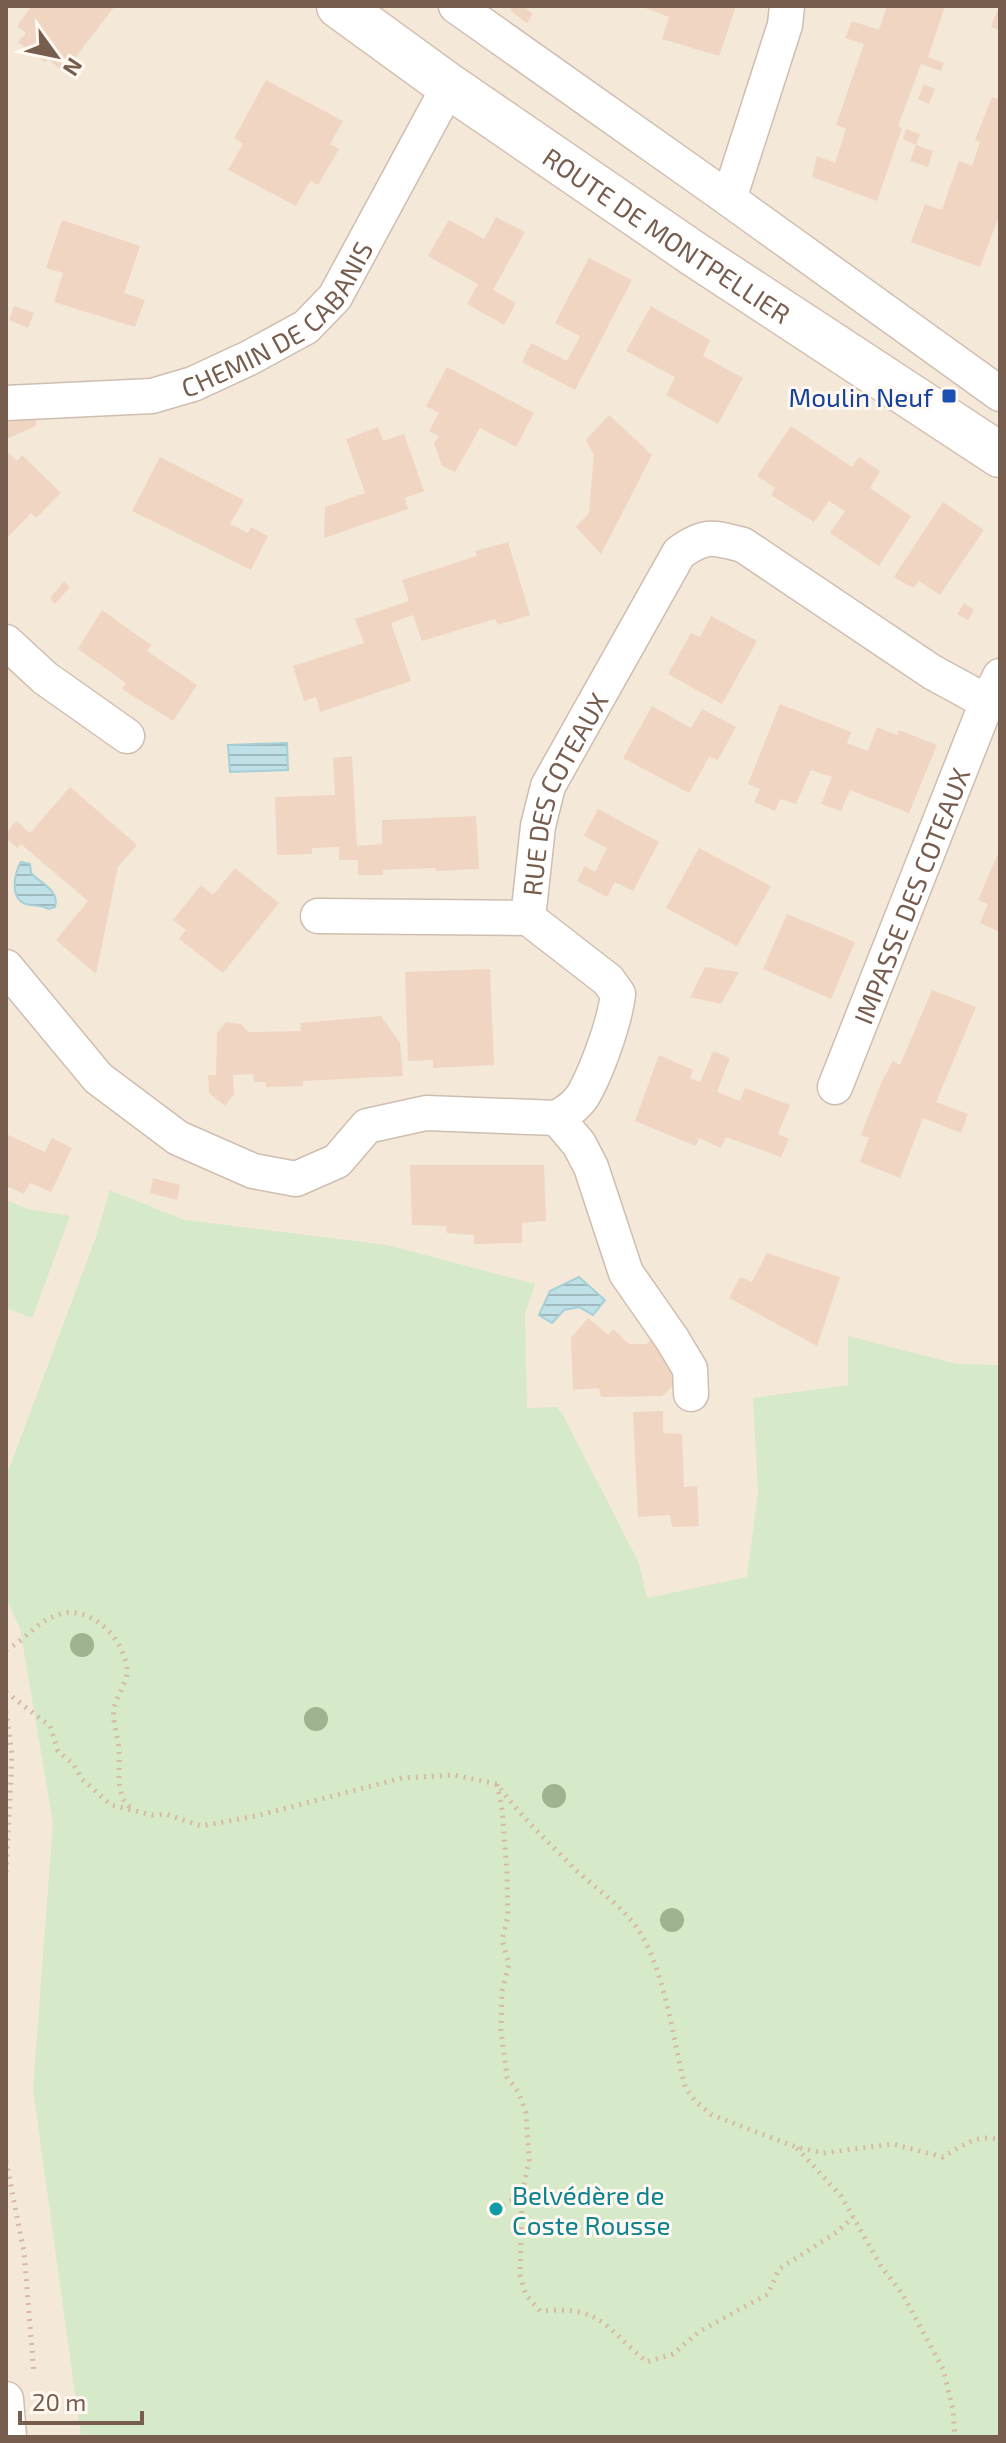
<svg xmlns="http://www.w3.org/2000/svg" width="1006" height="2443" font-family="'Exo 2',sans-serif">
	<defs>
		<pattern id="water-rules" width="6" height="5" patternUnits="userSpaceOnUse" patternTransform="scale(2)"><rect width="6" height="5" fill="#bfe0e6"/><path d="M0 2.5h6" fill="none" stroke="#a0b9bd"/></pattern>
	</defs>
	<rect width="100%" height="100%" fill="#fcf5eb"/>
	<rect fill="#f4e8d9" x="6" y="6" width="994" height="2431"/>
	<g fill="#d6eac9">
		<polygon points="110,1190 184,1220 387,1245 535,1284 525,1314 527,1408 557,1407 563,1415 639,1563 647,1598 747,1577 758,1491 753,1398 848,1385 848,1336 957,1364 1000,1365 1000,2437 81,2437 33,2089 53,1823 20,1628 6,1598 6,1477 96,1237"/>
		<polygon points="6,1200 28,1209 70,1216 32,1318 6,1308"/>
	</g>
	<g fill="url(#water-rules)" stroke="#a5d0d8" stroke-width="2">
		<polygon points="287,743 288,770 230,772 228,745"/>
		<path d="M21,862L30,864L31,873C41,884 60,890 55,907L49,909C41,905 38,906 30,905C8,902 14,873 21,862Z"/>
		<polygon points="579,1277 605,1300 593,1315 579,1307 564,1310 552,1323 539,1315 550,1291"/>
	</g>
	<g fill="#f1d5c3">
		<polygon points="32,6 115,6 64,72 48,59 45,62 18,42 26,33 17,26"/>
		<polygon points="512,6 523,6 533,14 527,23 511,11"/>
		<polygon points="640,6 736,6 719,56 662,39 669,17"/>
		<polygon points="887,6 945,6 928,57 944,63 941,71 921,64 898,126 902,128 877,201 812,177 817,156 835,163 846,129 836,125 864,44 845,38 852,21 879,30"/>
		<polygon points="999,6 1000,6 1000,30 991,27"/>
		<polygon points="266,80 343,121 330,144 339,149 318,185 310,181 296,206 228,170 243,144 234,138"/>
		<polygon points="924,84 935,89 929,104 918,99"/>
		<polygon points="992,97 1000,100 1000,213 980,267 911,242 925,204 942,210 959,161 972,166 980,142 975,140"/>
		<polygon points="906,129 920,134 916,145 933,151 928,167 910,161 916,145 903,139"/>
		<polygon points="496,217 525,232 493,290 516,303 504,325 467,304 478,284 428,256 449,220 484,239"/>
		<polygon points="62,220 140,246 124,293 145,300 135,327 54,302 63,273 46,268"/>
		<polygon points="589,258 632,280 575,390 522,362 531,343 567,361 580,336 555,323"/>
		<polygon points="14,306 34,313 28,328 9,320"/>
		<polygon points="651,306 710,340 703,356 743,378 718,424 666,395 675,377 626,351"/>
		<polygon points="447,367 534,413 516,447 480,428 455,472 442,466 434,443 439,436 429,431 439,413 426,406"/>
		<polygon points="609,415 652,455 601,554 576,527 589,513 594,455 586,440"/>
		<polygon points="36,417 36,426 6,439 6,418"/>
		<polygon points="791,426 852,467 859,457 880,471 870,488 911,516 879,566 830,533 845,511 829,501 814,522 771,495 775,488 757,476"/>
		<polygon points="378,427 383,441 404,434 424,491 405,498 408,509 324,538 325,507 365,493 346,439"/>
		<polygon points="6,451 17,461 22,455 61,493 36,518 31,513 6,539"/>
		<polygon points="160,457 244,500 230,524 248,533 251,527 268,536 251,570 132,511"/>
		<polygon points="943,502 984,530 940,595 919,581 913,588 894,577"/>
		<polygon points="508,542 530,615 498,625 495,619 422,641 413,615 391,623 411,681 320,712 316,697 304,701 293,666 364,643 355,619 409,601 402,580 477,556 475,551"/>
		<polygon points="64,581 70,587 55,604 50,598"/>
		<polygon points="964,603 974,610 968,620 957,614"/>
		<polygon points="102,610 151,645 147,651 197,685 173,721 122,689 126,683 78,649"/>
		<polygon points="711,616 757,641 722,704 668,674 691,633 700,637"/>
		<polygon points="780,704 851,732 847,743 868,751 877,727 897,735 899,730 937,745 909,813 850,790 841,811 821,804 832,777 811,770 796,804 780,799 775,811 754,802 760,789 748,784"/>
		<polygon points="652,706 691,728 702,709 736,727 718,760 709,757 689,793 623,758"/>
		<polygon points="352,756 357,846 382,844 382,820 476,816 479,869 436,871 435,868 383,870 383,875 358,875 358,860 339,860 339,847 312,848 312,854 277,855 275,797 335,795 333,758"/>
		<polygon points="70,787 137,845 118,867 96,974 56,940 88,901 21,844 17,848 6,838 6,833 16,821 30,833"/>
		<polygon points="598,809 659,842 633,891 615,882 607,897 577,881 585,866 595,872 607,848 584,836"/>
		<polygon points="699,848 771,886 737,946 666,908"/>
		<polygon points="1000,849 1000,932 980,923 988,904 978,900"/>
		<polygon points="235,868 279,903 223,973 179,939 186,930 173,920 201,885 213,895"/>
		<polygon points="787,914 855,942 831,999 763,969"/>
		<polygon points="705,967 739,972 721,1004 690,997"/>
		<polygon points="490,969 494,1065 433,1068 433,1060 408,1061 405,972"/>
		<polygon points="932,990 976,1007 936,1102 968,1114 961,1133 923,1118 900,1178 860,1162 869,1138 861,1135 882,1081 893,1061 900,1065"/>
		<polygon points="381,1016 400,1043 403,1076 303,1081 303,1086 266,1087 266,1082 254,1082 253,1074 233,1075 234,1094 225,1106 209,1093 208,1075 216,1075 217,1033 226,1022 241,1024 248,1032 301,1031 300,1023"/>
		<polygon points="713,1051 730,1058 717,1092 740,1101 745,1088 790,1105 778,1134 789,1139 781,1157 726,1137 721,1148 699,1138 696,1146 635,1121 659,1055 693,1070 690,1078 700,1082"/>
		<polygon points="6,1134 45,1152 52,1138 72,1148 51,1192 30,1183 24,1194 6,1186"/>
		<polygon points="410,1165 544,1165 546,1221 522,1223 522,1243 474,1244 474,1235 447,1233 446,1226 412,1225"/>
		<polygon points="153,1178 180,1185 177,1200 150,1193"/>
		<polygon points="767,1253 840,1277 817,1346 729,1298 740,1277 752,1282"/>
		<polygon points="588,1318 608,1335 613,1329 629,1344 647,1344 652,1337 680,1379 662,1396 601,1397 599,1388 573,1390 571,1338"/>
		<polygon points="663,1411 663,1433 682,1434 684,1487 697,1486 699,1526 672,1527 670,1515 638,1517 633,1412"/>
	</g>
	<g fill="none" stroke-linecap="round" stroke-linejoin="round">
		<defs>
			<g id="street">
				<polyline points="456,6 729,199 1000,394"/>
				<polyline points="729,199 785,25 787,6"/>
				<path id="s1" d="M6,403L152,396L193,384L249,358L306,327L335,297L449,86"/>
				<polyline points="6,642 45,678 127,736"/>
				<polyline points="318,916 528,918"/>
				<path id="s2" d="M6,967L98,1078L178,1138L253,1171L296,1179L337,1161L367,1126L426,1113L557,1118C568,1111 579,1104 585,1092C598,1068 615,1021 618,994L608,980L528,918L538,826L548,786L679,553C705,534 712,537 743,545L932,672L987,702L1000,676"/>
				<path id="s3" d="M835,1087L987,702"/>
				<polyline points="557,1118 579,1144 591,1167 626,1273 672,1339 690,1369 691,1394"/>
				<polyline points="6,2399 9,2437"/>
			</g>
			<g id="secondary">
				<path id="s4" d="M339,6L449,86L694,254L1000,455"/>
			</g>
		</defs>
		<use href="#street" stroke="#cfbeb0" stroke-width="37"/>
		<use href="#secondary" stroke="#d4c0b0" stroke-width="47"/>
		<g stroke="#d7b9a5" stroke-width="5" stroke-dasharray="2 6" stroke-linecap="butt">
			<path d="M6,1650C24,1641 38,1621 57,1615C89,1603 123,1637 127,1668C128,1684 116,1695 114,1709C112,1724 119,1738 119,1752C120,1767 117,1782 122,1796C124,1802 128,1805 133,1810"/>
			<polyline points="6,1692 50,1726 58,1751 73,1764 82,1779 111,1805 152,1815 166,1814 201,1826 256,1816 402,1778 453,1775 497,1784"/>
			<polyline points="6,1711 12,1755 6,1876"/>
			<polyline points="797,2148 841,2196 881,2266 903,2295 943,2369 953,2410 955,2437"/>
			<polyline points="6,2161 24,2252 34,2374"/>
			<path d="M522,2195L520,2275L526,2295L540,2311C602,2305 604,2327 647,2362L673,2354L700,2331L768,2294L779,2269L837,2232L853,2217"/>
			<path d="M496,2209L522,2195L529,2160L526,2113L519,2093L507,2077L501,2030L502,1991L509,1964L502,1940L508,1916L507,1873L502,1809L497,1784C518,1813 542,1836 567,1861C590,1886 623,1904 641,1934C666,1977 673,2039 685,2087L696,2102L712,2115L796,2147L823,2153L893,2144L943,2157C961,2146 979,2133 1000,2140"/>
		</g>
		<use href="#street" stroke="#fff" stroke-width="34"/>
		<use href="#secondary" stroke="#fff" stroke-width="44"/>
	</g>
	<g fill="#a0b390">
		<circle cx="82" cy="1645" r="12"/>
		<circle cx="316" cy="1719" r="12"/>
		<circle cx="554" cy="1796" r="12"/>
		<circle cx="672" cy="1920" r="12"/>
	</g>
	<rect fill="#1a4fb4" stroke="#fff9f1" stroke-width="3" x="941" y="388" width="16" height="16" rx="4"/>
	<circle fill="#0f9aa8" stroke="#fff9f1" stroke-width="3" cx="496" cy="2209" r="8"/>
	<g text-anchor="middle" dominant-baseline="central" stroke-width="6" stroke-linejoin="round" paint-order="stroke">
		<g font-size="26" fill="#775d4e" stroke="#fff9f1">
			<text stroke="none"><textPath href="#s4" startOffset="400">ROUTE DE MONTPELLIER</textPath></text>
			<text stroke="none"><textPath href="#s1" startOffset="298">CHEMIN DE CABANIS</textPath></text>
			<text stroke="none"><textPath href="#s2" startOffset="1044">RUE DES COTEAUX</textPath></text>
			<text stroke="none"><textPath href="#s3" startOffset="206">IMPASSE DES COTEAUX</textPath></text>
		</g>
		<g font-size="26" fill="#164399" stroke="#fff9f1" text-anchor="end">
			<text x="933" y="396">Moulin Neuf</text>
		</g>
		<g font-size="26" fill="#0d838f" stroke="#fff9f1" text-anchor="start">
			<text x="512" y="2194">Belvédère de<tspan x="512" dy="30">Coste Rousse</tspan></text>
		</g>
	</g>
	<rect width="1006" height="2443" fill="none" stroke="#775d4e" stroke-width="16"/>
	<g transform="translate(56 56) rotate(123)" stroke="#fff9f1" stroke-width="6" paint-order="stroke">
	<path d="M0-6L14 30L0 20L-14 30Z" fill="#775d4e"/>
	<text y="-12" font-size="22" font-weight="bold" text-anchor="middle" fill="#775d4e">N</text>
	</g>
	<path d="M20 2411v12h122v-12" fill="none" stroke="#775d4e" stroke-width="4"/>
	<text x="32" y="2411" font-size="24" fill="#775d4e" stroke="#fff9f1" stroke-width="6" paint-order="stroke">20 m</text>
</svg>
